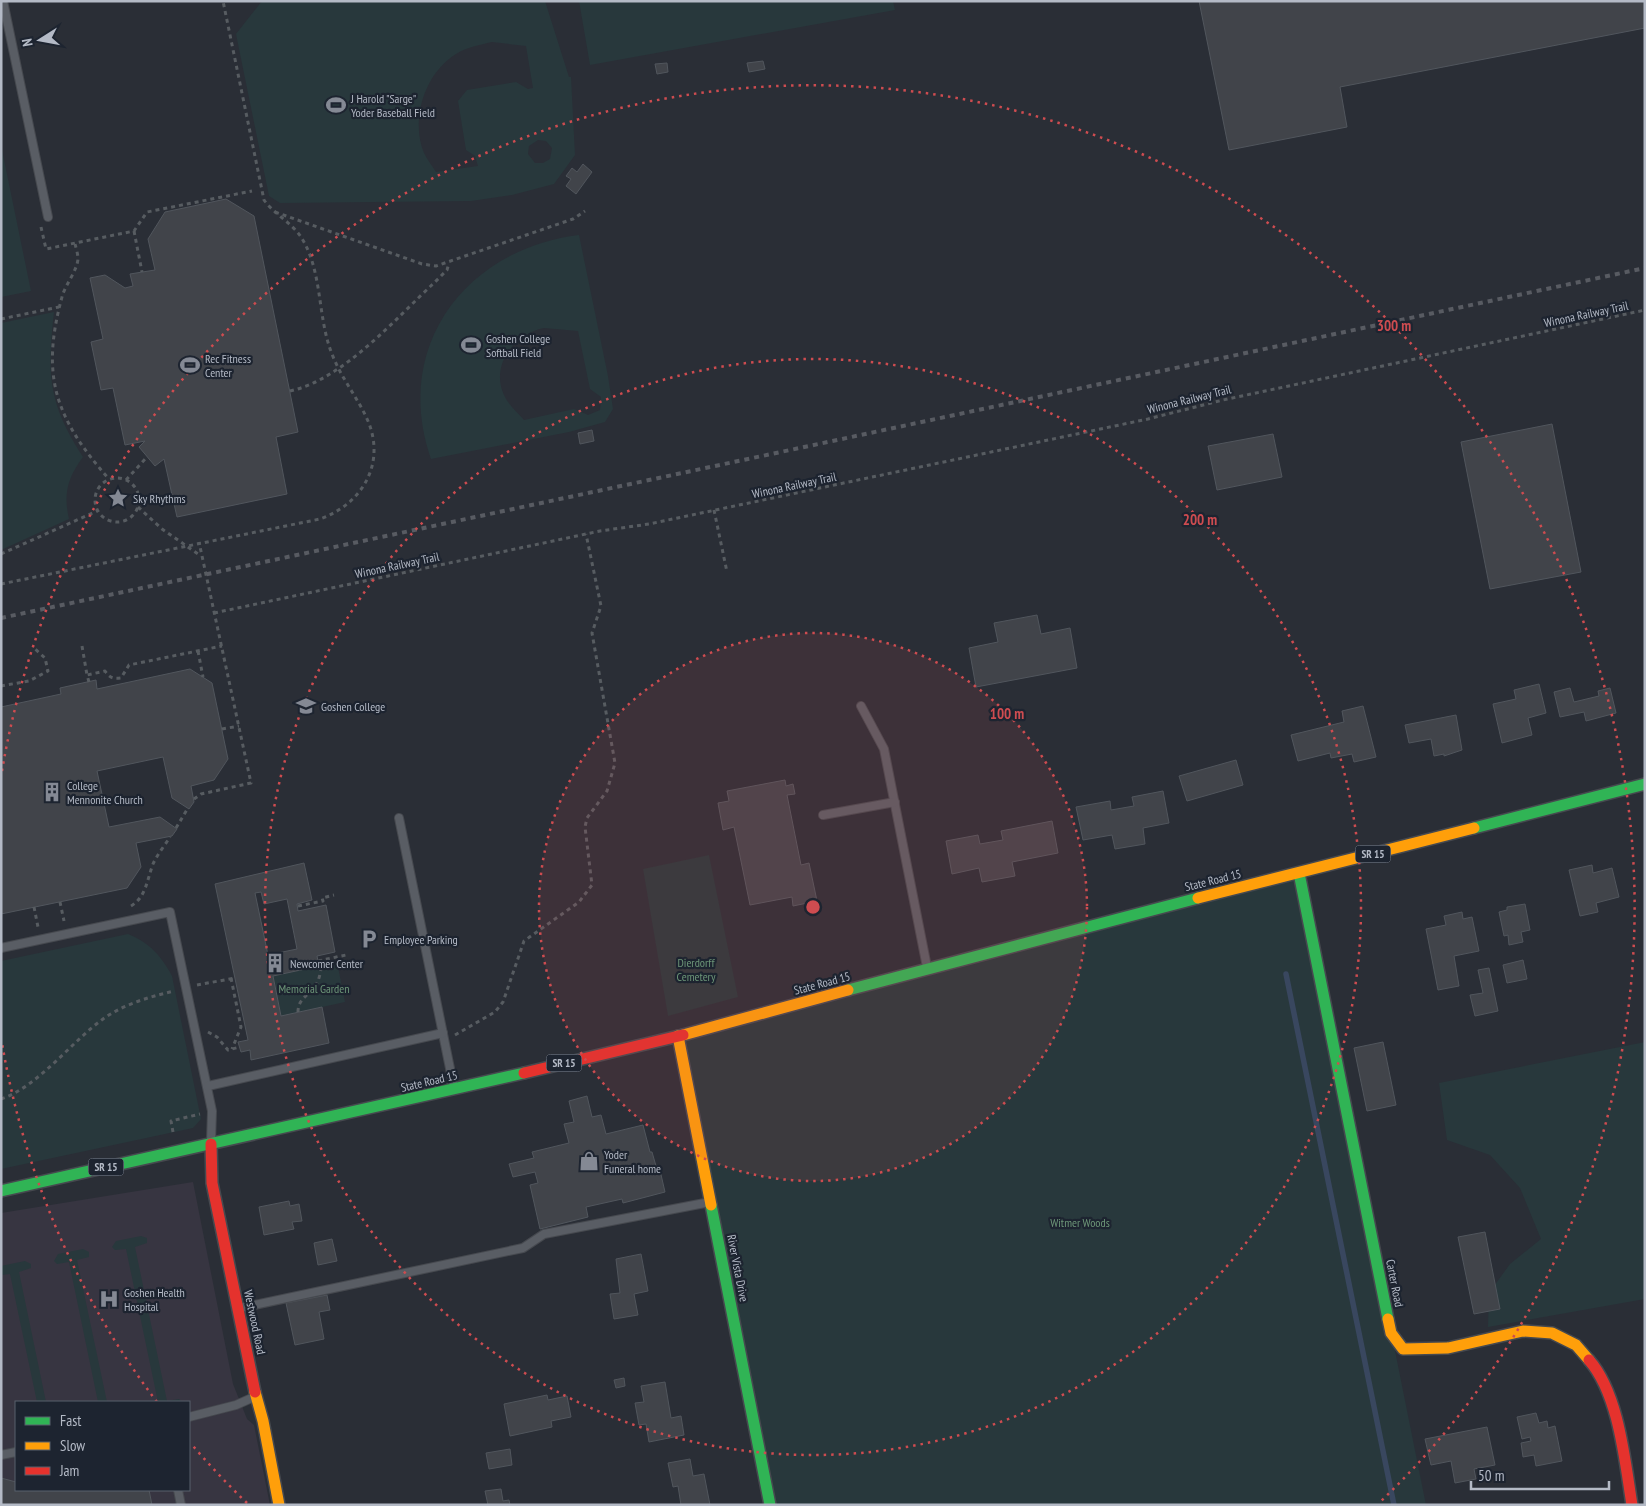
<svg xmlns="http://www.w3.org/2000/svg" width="1646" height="1506" font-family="'PT Sans Narrow',sans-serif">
	<rect width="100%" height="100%" fill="#2a2e36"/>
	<path fill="#373541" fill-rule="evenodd" d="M193,1182L233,1384L247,1419L254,1425L270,1505H1V1213ZM16,1402H189V1490H16Z"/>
	<g fill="#28383c" fill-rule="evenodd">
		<path d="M262,1H545L569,77H571L575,155L554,184L512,195L471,201L280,203L269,196L236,34ZM492,42L526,46L533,88L528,89L516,82L467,90L458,101L466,150L475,156L478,166L436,172C432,166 427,159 424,153C410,119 425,73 456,54C467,47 480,45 492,42ZM538,140L546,141L552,148L550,159L543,163H535L528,154L529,146Z"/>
		<polygon points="579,1 893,1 895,10 590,65"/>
		<polygon points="1,145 31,291 1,297"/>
		<path d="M579,235L608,376L613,409L605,422L569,432L431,459C392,347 465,249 579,235ZM544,328L578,331L590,389L601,397L600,410L588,415L574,409L524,420C518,413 511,407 506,399C488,368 513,334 544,328Z"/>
		<path d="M54,312C47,375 48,403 83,457C68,477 63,494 69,519L1,550V323Z"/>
		<polygon points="709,855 738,997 668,1016 643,869"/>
		<polygon points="1299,873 1426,1505 770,1505 678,1036"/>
		<path d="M128,934C150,943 161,956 172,976L201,1119L193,1128L1,1169V961Z"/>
		<polygon points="337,962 345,1002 281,1016 273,976"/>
		<polygon points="1645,1042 1645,1299 1488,1327 1489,1293 1510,1264 1541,1239 1520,1188 1490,1155 1447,1140 1439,1083"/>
		<polygon points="141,1236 147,1238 147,1243 135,1247 167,1401 179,1399 182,1402 158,1402 126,1249 115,1250 112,1247 116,1241"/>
		<polygon points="83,1249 89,1252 89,1257 77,1260 107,1402 98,1402 69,1262 57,1264 54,1261 58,1254"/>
		<polygon points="25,1261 31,1264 31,1268 19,1272 46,1402 37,1402 10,1274 1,1275 1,1266"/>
	</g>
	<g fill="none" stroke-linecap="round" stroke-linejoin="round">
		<polyline stroke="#39475f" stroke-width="5.5" points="1286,974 1394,1505"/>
	</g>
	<g fill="#41444a" stroke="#51565d" fill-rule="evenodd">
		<polygon points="1199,1 1645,1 1645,28 1340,87 1347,127 1229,150"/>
		<polygon points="763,61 765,69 749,72 747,63"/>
		<polygon points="667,63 668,72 657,74 655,64"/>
		<polygon points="583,164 592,172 576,194 566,186 571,179 566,176 572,168 577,172"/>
		<polygon points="226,199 254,216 298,432 276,437 287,494 177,517 164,459 155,466 139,447 145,441 125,445 113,388 101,390 91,342 103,339 90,278 105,275 125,288 133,286 130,274 155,270 148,239 165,212"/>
		<polygon points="1552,424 1581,572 1490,589 1461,442"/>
		<polygon points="592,430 594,441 580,444 578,433"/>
		<polygon points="1273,434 1282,477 1217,490 1208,446"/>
		<polygon points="1037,615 1041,634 1070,628 1077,668 976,687 969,648 998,642 994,623"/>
		<polygon points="190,669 212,683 228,759 214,780 191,786 194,802 189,809 172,798 163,757 97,771 109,827 160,817 177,829 172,836 136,843 141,867 127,888 1,914 1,707 61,694 60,688 96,680 97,689"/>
		<polygon points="1539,684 1546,713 1528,718 1532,735 1502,743 1493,704 1516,699 1514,690"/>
		<polygon points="1570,688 1574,702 1599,696 1598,691 1610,688 1616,713 1586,721 1584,712 1560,717 1554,692"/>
		<polygon points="1363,706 1376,757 1354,762 1352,754 1331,758 1330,753 1298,761 1291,735 1344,722 1342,711"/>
		<polygon points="1456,715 1462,750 1444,756 1444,754 1434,756 1431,739 1409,743 1405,725"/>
		<polygon points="1236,760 1243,785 1187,801 1179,776"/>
		<polygon points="785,780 786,786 793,784 795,794 787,795 801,865 809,863 817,901 793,906 792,897 750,905 734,827 723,830 718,803 729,801 727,791"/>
		<polygon points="1163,791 1169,823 1143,828 1145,844 1115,849 1112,835 1083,840 1076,807 1110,801 1111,810 1134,806 1132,797"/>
		<polygon points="1052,821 1058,853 1012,862 1015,876 982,882 979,868 952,874 946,841 978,835 980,844 1003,840 1001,831"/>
		<path d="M304,863L312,900L297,904L298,911L326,905L335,952L317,956L319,966L273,976L281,1016L322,1007L329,1043L251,1060L250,1050L241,1052L238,1042L248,1040L215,884ZM261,892L264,904L287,899L297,949L268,955L255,893Z"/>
		<polygon points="1592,865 1593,873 1612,868 1619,897 1596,903 1598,912 1580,916 1569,870"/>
		<polygon points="1525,904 1530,930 1521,932 1523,942 1509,945 1508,935 1504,936 1499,912 1507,910 1507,907"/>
		<polygon points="1462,912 1463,919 1472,917 1479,951 1454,956 1459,986 1438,990 1426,929 1446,925 1444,916"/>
		<polygon points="1523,960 1527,979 1507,983 1503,965"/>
		<polygon points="1489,968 1498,1011 1475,1016 1470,995 1483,993 1478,970"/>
		<polygon points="1383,1042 1396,1105 1367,1111 1354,1048"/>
		<polygon points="587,1096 592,1117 601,1115 606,1134 643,1125 650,1152 652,1152 656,1166 659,1166 665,1192 623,1203 622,1199 586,1207 588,1217 540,1229 530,1185 538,1183 535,1172 513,1177 509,1164 534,1158 532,1152 569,1143 564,1124 574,1122 569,1101"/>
		<polygon points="289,1201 290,1206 299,1204 302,1221 292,1222 294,1229 264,1235 259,1207"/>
		<polygon points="1485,1232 1500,1309 1474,1314 1458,1237"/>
		<polygon points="332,1239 337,1261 318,1265 314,1243"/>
		<polygon points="641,1254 648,1291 634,1294 638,1315 614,1319 610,1294 620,1293 616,1259"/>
		<polygon points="327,1295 330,1310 319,1312 324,1339 295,1345 286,1303"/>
		<polygon points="624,1378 625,1386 616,1388 614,1380"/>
		<polygon points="665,1382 671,1418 681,1416 684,1435 649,1442 646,1424 639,1425 635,1403 644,1402 641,1386"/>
		<polygon points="547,1395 548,1400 567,1396 571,1417 551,1421 552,1427 510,1436 504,1404"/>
		<polygon points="1536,1413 1539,1423 1547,1421 1548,1428 1555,1426 1562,1461 1536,1466 1534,1455 1523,1457 1521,1443 1531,1441 1530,1437 1522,1439 1517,1417"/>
		<polygon points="1487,1427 1495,1465 1474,1469 1476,1479 1455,1483 1451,1461 1431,1465 1425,1439"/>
		<polygon points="510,1449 512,1465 489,1469 486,1453"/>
		<polygon points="690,1459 693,1476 704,1474 710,1505 681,1505 678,1486 673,1487 668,1463"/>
		<polygon points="1,1478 16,1482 16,1490 149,1490 152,1505 1,1505"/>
		<polygon points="501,1489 503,1501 509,1500 510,1505 488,1505 485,1491"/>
	</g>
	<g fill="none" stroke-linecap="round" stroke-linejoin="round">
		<defs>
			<g id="lane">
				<polyline points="3,1 48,217"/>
				<polyline points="861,706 884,749 927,967"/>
				<polyline points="823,815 895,802"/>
				<polyline points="399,818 454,1088"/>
				<polyline points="1,948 170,912 212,1111 211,1142"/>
				<polyline points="208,1086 443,1033"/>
				<polyline points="240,1308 523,1248 544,1234 710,1202"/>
				<polyline points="189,1417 236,1405 254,1397"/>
				<polyline points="1,1455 16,1452"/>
				<polyline points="178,1490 181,1505"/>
			</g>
			<g id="fast">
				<polyline points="1474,828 1645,784"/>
				<polyline points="1299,873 1388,1319"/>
				<polyline points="848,990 1198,898"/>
				<polyline points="1,1191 524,1073"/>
				<polyline points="711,1205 770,1505"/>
			</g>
			<g id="slow">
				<polyline points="1198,898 1474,828"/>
				<polyline points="683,1035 848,990"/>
				<polyline points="678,1036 711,1205"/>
				<polyline points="1388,1319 1391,1333 1403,1349 1448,1348 1523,1331 1552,1333 1576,1345 1589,1360"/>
				<polyline points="255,1392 263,1421 279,1505"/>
			</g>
			<g id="jam">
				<polyline points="524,1073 683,1035"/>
				<polyline points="211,1144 212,1183 255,1392"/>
				<path d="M1589,1360C1619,1394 1625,1462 1632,1505"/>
			</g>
		</defs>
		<use href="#lane" stroke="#46494f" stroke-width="10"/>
		<use href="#fast" stroke="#46494f" stroke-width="14"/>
		<use href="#slow" stroke="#46494f" stroke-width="14"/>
		<use href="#jam" stroke="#46494f" stroke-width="14"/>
		<g stroke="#575c61" stroke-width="3" stroke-dasharray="4 4" stroke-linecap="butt">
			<polyline points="275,212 422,264 436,266 573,219 585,211"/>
			<polyline points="41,227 46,249 134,231 147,212 252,191"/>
			<polyline points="134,231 142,272"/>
			<path d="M75,244C76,248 78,254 78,259C77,271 65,285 62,297C40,377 56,419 109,479"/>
			<polyline points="1,319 59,307"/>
			<path d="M290,391C344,379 395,319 435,282L447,270L449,263"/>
			<circle cx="117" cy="500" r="22"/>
			<polyline points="126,480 147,457"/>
			<polyline points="138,507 162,529 201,556"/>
			<polyline points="714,510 727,572"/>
			<polyline points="1,554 97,511"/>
			<path d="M1,584L320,519C362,504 386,464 368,421C358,398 341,378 332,354C317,317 323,271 301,237C292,223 274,214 264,200L223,1"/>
			<polyline points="214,613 600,531 649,524 1148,419 1223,400 1645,310"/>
			<polyline points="82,646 87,675"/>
			<polyline points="198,651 203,677"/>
			<path d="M89,682L87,675L105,671C110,678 113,679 121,678L129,665L222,646"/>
			<polyline points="1,686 29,681 48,671 45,658 34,648"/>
			<polyline points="222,729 239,726"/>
			<polyline points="194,799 201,794 251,783 199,542"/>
			<polyline points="176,828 188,808"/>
			<polyline points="60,902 64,921"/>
			<path d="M131,906C146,897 147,880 153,864C157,855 165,845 170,837"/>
			<polyline points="298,906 323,901 322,898 334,895"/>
			<polyline points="34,907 38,927"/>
			<polyline points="318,961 346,955"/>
			<polyline points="231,978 241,1027 232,1049"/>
			<polyline points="197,985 235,978"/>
			<path d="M298,1012C298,999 308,996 315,986C321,978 320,969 323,960"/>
			<polyline points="208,1032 217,1037 228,1050 240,1047"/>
			<polyline points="455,1035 495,1012 503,1002 524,941 579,902 592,885 585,827 587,818 607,791 615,763 592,633 601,606 586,534"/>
			<path d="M1,1099C39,1086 71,1042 103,1019C124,1004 149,997 174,991"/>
			<polyline points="173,1132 171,1121 200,1114"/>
		</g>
		<use href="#lane" stroke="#595d64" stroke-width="8"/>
		<use href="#fast" stroke="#30b455" stroke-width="11"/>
		<use href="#slow" stroke="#ff9f0a" stroke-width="11"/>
		<use href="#jam" stroke="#e5322d" stroke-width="11"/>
		<polyline stroke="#585b62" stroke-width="4" stroke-dasharray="5 5" stroke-linecap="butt" points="1,618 1645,268"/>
	</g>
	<circle cx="813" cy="907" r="274" fill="#ce4c50" fill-opacity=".12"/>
	<g fill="none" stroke="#ce4c50" stroke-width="2.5" stroke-dasharray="2.5 5">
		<circle cx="813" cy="907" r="274"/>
		<circle cx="813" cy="907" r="548"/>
		<path d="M247 1503A822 822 0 0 1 193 1446M157 1402A822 822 0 0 1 2 1043M2 771A822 822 0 1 1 1379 1503"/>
	</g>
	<defs>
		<symbol id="stadium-bare" viewBox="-9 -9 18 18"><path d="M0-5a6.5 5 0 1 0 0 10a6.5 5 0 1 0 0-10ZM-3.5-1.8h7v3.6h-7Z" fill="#848994" stroke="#1d2430" stroke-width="2.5" paint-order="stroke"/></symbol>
		<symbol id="sight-bare" viewBox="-9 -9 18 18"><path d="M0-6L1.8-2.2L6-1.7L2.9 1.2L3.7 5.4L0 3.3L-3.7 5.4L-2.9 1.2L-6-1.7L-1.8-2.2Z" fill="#848994" stroke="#1d2430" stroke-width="2.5" paint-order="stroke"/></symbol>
		<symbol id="university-bare" viewBox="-9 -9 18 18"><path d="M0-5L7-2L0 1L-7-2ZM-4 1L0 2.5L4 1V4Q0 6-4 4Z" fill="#848994" stroke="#1d2430" stroke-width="2.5" paint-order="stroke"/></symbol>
		<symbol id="building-bare" viewBox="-9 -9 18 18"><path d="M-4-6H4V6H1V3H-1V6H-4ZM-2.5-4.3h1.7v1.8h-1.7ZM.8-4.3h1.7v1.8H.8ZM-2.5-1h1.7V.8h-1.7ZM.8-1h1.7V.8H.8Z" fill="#848994" stroke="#1d2430" stroke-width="2.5" paint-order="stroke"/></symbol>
		<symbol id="parking-bare" viewBox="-9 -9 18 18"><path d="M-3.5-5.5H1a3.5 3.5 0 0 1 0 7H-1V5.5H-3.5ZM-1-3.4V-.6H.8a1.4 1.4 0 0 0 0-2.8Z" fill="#848994" stroke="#1d2430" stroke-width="2.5" paint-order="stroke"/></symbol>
		<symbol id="shop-bare" viewBox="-9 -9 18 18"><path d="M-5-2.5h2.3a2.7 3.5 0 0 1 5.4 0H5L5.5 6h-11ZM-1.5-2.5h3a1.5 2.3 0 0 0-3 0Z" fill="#848994" stroke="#1d2430" stroke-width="2.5" paint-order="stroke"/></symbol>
		<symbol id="hospital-bare" viewBox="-9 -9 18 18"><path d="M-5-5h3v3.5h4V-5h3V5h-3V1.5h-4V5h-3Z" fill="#848994" stroke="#1d2430" stroke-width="2.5" paint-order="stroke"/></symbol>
	</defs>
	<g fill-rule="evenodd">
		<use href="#stadium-bare" x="322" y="91" width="28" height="28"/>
		<use href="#stadium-bare" x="457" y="331" width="28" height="28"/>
		<use href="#stadium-bare" x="176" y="351" width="28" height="28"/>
		<use href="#sight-bare" x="104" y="484" width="28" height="28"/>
		<use href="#university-bare" x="292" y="692" width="28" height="28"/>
		<use href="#building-bare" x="38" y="778" width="28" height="28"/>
		<use href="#parking-bare" x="355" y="925" width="28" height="28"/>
		<use href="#building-bare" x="261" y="949" width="28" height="28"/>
		<use href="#shop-bare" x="575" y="1147" width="28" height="28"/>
		<use href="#hospital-bare" x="95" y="1285" width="28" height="28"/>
	</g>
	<g text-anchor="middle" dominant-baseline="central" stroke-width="4.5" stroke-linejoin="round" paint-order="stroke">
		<g fill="#1d2430" stroke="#878d99" stroke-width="1">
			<rect x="1355.5" y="845.5" width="35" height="17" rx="4"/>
			<rect x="546.5" y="1054.5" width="35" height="17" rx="4"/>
			<rect x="88.5" y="1158.5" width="35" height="17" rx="4"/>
		</g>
		<g font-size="11" font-weight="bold" fill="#b4bac6">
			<text x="1373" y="854">SR 15</text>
			<text x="564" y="1063">SR 15</text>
			<text x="106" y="1167">SR 15</text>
		</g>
		<g font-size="12" fill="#b4bac6" stroke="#1d2430" text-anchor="start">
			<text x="351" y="98">J Harold "Sarge"<tspan x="351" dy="14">Yoder Baseball Field</tspan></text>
			<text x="486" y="338">Goshen College<tspan x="486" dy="14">Softball Field</tspan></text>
			<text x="205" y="358">Rec Fitness<tspan x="205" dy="14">Center</tspan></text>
			<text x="133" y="498">Sky Rhythms</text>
			<text x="321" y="706">Goshen College</text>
			<text x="67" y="785">College<tspan x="67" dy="14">Mennonite Church</tspan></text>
			<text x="384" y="939">Employee Parking</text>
			<text x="290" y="963">Newcomer Center</text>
			<text x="604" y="1154">Yoder<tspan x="604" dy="14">Funeral home</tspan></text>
			<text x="124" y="1292">Goshen Health<tspan x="124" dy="14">Hospital</tspan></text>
		</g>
		<g font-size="12" fill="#b4bac6" stroke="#1d2430">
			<text transform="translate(1586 314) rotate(-12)">Winona Railway Trail</text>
			<text transform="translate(1189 399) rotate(-14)">Winona Railway Trail</text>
			<text transform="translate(794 485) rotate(-12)">Winona Railway Trail</text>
			<text transform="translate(397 565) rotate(-12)">Winona Railway Trail</text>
			<text transform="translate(1213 880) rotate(-14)">State Road 15</text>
			<text transform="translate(822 983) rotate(-15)">State Road 15</text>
			<text transform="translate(429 1081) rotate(-13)">State Road 15</text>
			<text transform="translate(738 1268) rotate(79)">River Vista Drive</text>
			<text transform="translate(1395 1283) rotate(79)">Carter Road</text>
			<text transform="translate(255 1322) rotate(78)">Westwood Road</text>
		</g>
		<g font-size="12" fill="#6d9678" stroke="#1d2430">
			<text x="696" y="962">Dierdorff<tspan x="696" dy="14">Cemetery</tspan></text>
			<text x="314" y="988">Memorial Garden</text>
			<text x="1080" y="1222">Witmer Woods</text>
		</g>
	</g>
	<circle cx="813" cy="907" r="8" fill="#ce4c50" stroke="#1d2430" stroke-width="2.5"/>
	<g font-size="15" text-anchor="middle" font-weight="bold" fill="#ce4c50" stroke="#1d2430" stroke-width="4.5" stroke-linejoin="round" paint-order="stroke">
		<text x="1394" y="331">300 m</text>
		<text x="1200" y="525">200 m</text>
		<text x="1007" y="719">100 m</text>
	</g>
	<rect width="1646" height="1506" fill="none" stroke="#b4bac6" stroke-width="5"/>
	<rect x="15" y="1401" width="175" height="90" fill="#1d2430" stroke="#59606c"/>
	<rect x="25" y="1417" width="25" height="8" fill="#30b455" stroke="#59606c"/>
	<text x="60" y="1426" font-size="15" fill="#b4bac6">Fast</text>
	<rect x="25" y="1442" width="25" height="8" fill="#ff9f0a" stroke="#59606c"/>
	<text x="60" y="1451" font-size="15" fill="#b4bac6">Slow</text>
	<rect x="25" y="1467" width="25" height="8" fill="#e5322d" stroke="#59606c"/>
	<text x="60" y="1476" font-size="15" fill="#b4bac6">Jam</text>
	<g transform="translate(40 40) rotate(259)" stroke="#1d2430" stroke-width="4" paint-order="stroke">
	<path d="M0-4L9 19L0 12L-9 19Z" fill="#b4bac6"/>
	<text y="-8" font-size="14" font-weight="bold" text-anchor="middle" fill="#b4bac6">N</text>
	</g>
	<path d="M1471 1481v8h138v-8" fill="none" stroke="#b4bac6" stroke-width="2.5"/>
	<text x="1478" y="1481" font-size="15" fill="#b4bac6" stroke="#1d2430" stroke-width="4" paint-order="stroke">50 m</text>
</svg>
